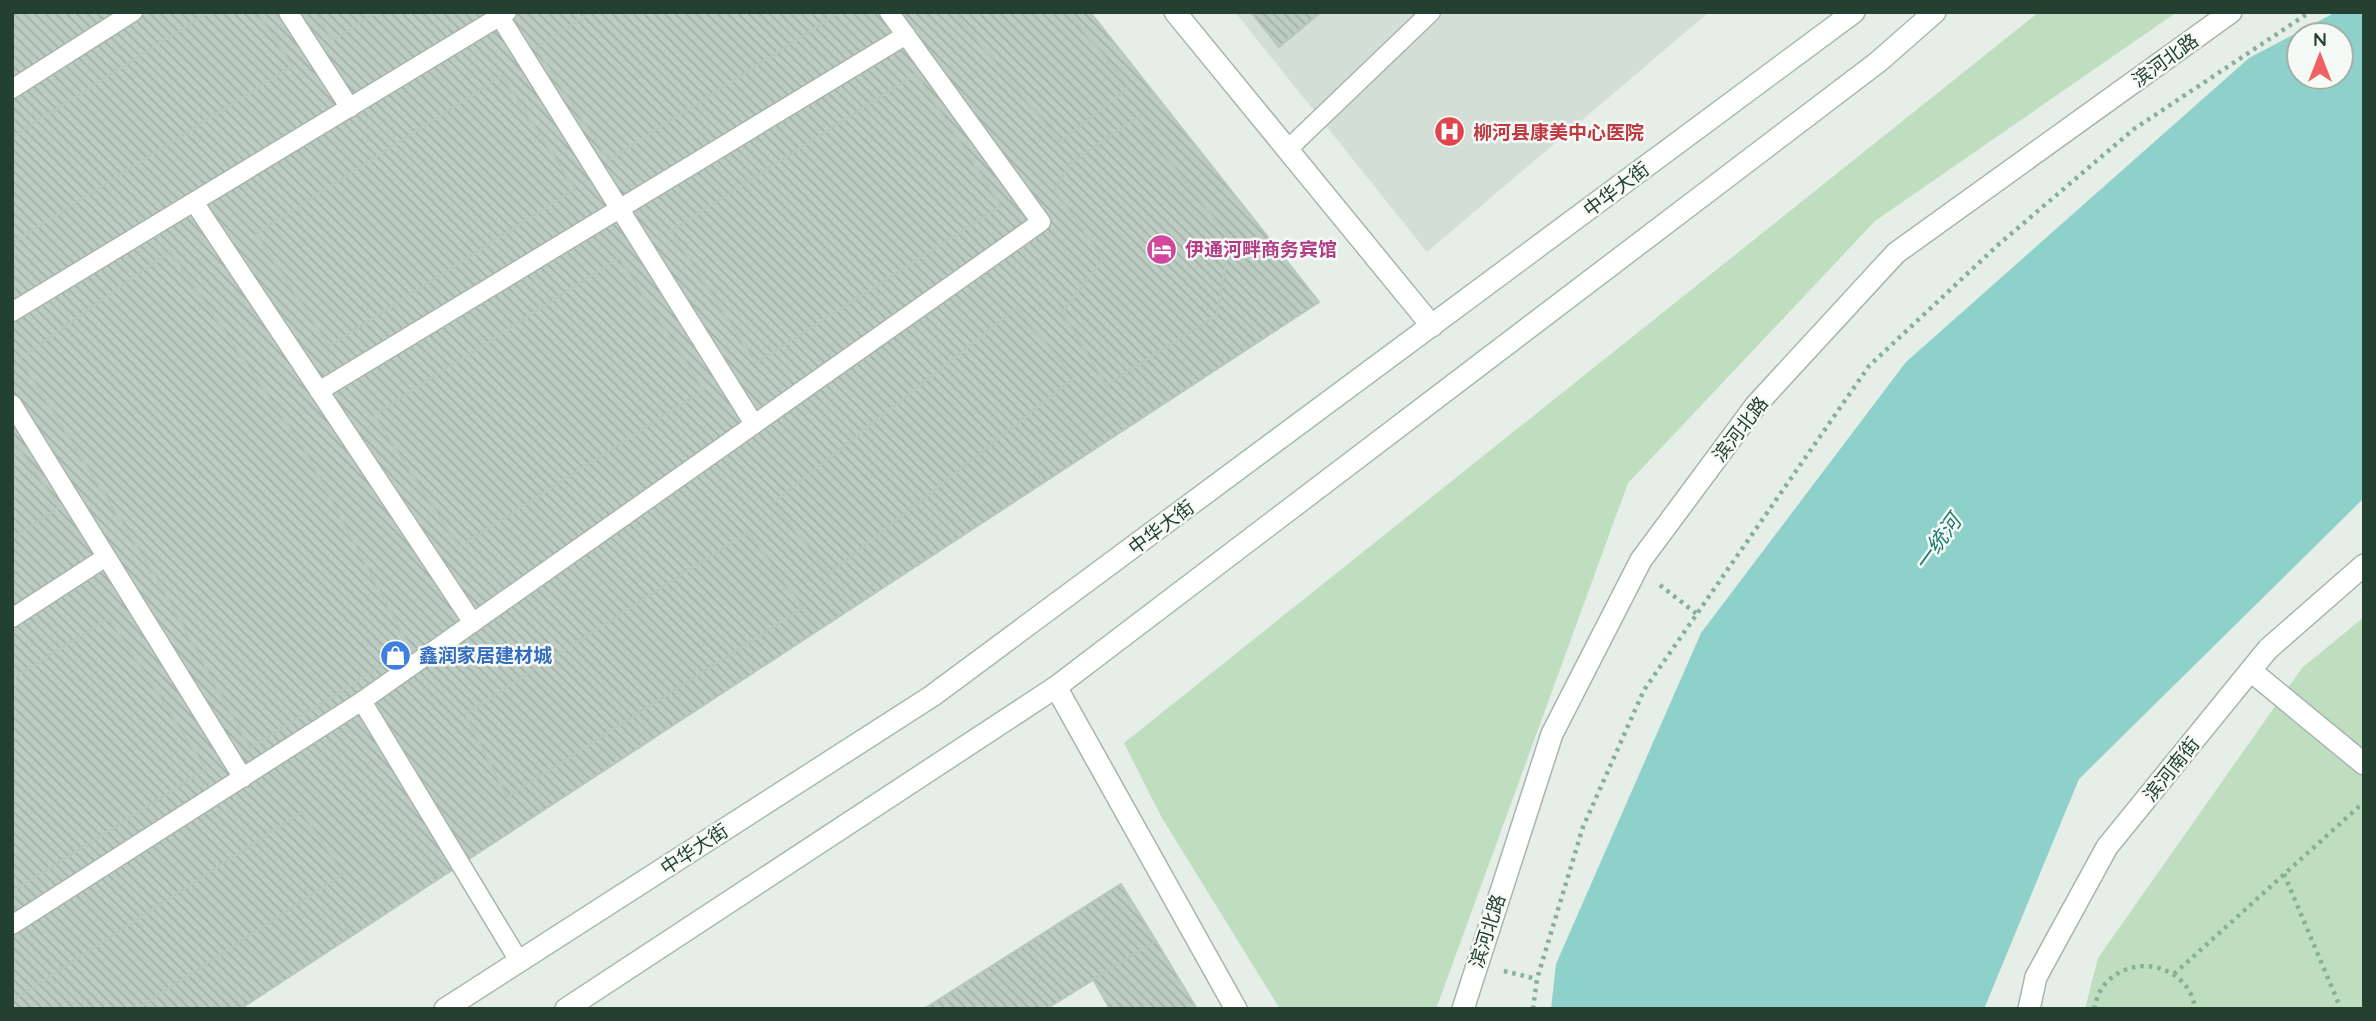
<svg xmlns="http://www.w3.org/2000/svg" width="2376" height="1021" font-family="Quicksand,'Noto Sans SC',sans-serif">
	<defs>
		<pattern id="building-back-hatch" width="6" height="6" patternUnits="userSpaceOnUse" patternTransform="scale(1.75)"><rect width="6" height="6" fill="#bdccc2"/><path d="M-1 5l2 2M0 0l6 6M5-1l2 2" fill="none" stroke="#a2b0a7"/></pattern>
	</defs>
	<rect width="100%" height="100%" fill="#e5eee7"/>
	<polygon fill="#d3ded6" points="1235,12 1709,12 1427,252"/>
	<g fill="#bedebf">
		<polygon points="2039,12 2177,12 1875,221 1628,483 1436,1009 1280,1009 1162,818 1124,743"/>
		<polygon points="2364,617 2364,1009 2085,1009 2098,958 2302,668"/>
	</g>
	<path fill="#8ed1ca" fill-rule="evenodd" d="M2336,12H2364V498L2079,779L1984,1009H1551L1556,964L1701,633L1906,362L2249,58ZM2299,35H2341V77H2299Z"/>
	<g fill="url(#building-back-hatch)" stroke="#b7c7bc" stroke-width="2">
		<polygon points="12,12 75,12 12,51"/>
		<polygon points="12,12 1090,12 1319,302 240,1009 12,1009"/>
		<polygon points="209,12 257,12 292,66 12,243 12,137"/>
		<polygon points="315,12 377,12 333,40"/>
		<polygon points="591,12 840,12 609,160 536,48"/>
		<polygon points="954,12 1068,12 1129,87 1060,142"/>
		<polygon points="1251,12 1321,12 1279,47"/>
		<polygon points="916,74 1001,206 756,363 671,231"/>
		<polygon points="502,76 575,189 329,346 256,234"/>
		<polygon points="1136,118 1230,239 1217,315 1106,385 1062,312 1103,259 1055,190 1071,163"/>
		<polygon points="170,251 304,449 410,648 250,748 157,579 20,359"/>
		<polygon points="619,258 704,390 459,547 374,415"/>
		<polygon points="1017,308 1074,378 829,574 773,503"/>
		<polygon points="12,439 59,507 12,539"/>
		<polygon points="748,532 803,608 507,797 465,714"/>
		<polygon points="109,618 206,769 12,892 12,679"/>
		<polygon points="302,812 343,874 137,1009 12,1009 12,1001"/>
		<polygon points="1121,884 1156,941 1046,1009 924,1009"/>
		<polygon points="1156,941 1197,1009 1110,1009 1093,979"/>
	</g>
	<g fill="none" stroke-linecap="round" stroke-linejoin="round">
		<defs>
			<g id="service">
				<polyline points="288,12 350,108"/>
				<polyline points="500,17 754,424"/>
				<polyline points="12,89 133,12"/>
				<polyline points="1287,150 1431,12"/>
				<polyline points="194,202 473,623"/>
				<polyline points="12,312 507,12"/>
				<polyline points="319,391 906,35"/>
				<polyline points="12,404 243,778"/>
				<polyline points="12,618 106,557"/>
				<polyline points="362,701 519,961"/>
				<polyline points="12,925 362,701 1041,222 889,12"/>
			</g>
			<g id="minor">
				<polyline points="1175,12 1432,326"/>
				<polyline points="2251,671 2364,764"/>
				<polyline points="1056,687 1236,1009"/>
				<polyline points="1463,1009 1552,734 1641,560 1756,405 1896,253 2231,12"/>
				<polyline points="2029,1009 2036,977 2107,847 2268,649 2364,565"/>
			</g>
			<g id="secondary">
				<polyline points="445,1009 932,696 1854,12"/>
				<polyline points="566,1009 1056,687 1878,62 1935,12"/>
			</g>
		</defs>
		<use href="#service" stroke="#a7b6ad" stroke-width="21"/>
		<use href="#minor" stroke="#a7b6ad" stroke-width="24"/>
		<use href="#secondary" stroke="#a6bcaf" stroke-width="24"/>
		<g stroke="#86b198" stroke-width="4.5" stroke-dasharray="3.5 5" stroke-linecap="butt">
			<polyline points="1660,585 1697,614"/>
			<polyline points="2284,874 2341,1009"/>
			<polyline points="1504,971 1537,979"/>
			<polyline points="2174,974 2364,802"/>
			<polyline points="1533,1009 1537,979 1583,827 1644,690 1869,366 1999,244 2134,129 2310,12"/>
			<path d="M2094,1009C2096,1002 2098,994 2102,988C2128,951 2189,963 2195,1009"/>
		</g>
		<use href="#service" stroke="#fff" stroke-width="18"/>
		<use href="#minor" stroke="#fff" stroke-width="21"/>
		<use href="#secondary" stroke="#fff" stroke-width="21"/>
	</g>
	<defs>
		<symbol id="hospital-disc" viewBox="-11 -11 22 22"><circle r="9.5" fill="#e0444e" stroke="#f6faf7"/><path d="M-5-5h3v3.5h4V-5h3V5h-3V1.5h-4V5h-3Z" fill="#fff"/></symbol>
		<symbol id="hotel-disc" viewBox="-11 -11 22 22"><circle r="9.5" fill="#d1479c" stroke="#f6faf7"/><path d="M-6-4.5h1.5V1H6V5H4.5V3h-9V5H-6ZM-4 0a1.8 1.8 0 1 1 3.6 0ZM.5 0V-2.5h3Q6-2.5 6 0Z" fill="#fff"/></symbol>
		<symbol id="shop-disc" viewBox="-11 -11 22 22"><circle r="9.5" fill="#3f7fe0" stroke="#f6faf7"/><path d="M-5-2.5h2.3a2.7 3.5 0 0 1 5.4 0H5L5.5 6h-11ZM-1.5-2.5h3a1.5 2.3 0 0 0-3 0Z" fill="#fff"/></symbol>
	</defs>
	<g fill-rule="evenodd">
		<use href="#hospital-disc" x="1432" y="114" width="35" height="35"/>
		<use href="#hotel-disc" x="1144" y="232" width="35" height="35"/>
		<use href="#shop-disc" x="378" y="638" width="35" height="35"/>
	</g>
	<g text-anchor="middle" dominant-baseline="central" stroke-width="5" stroke-linejoin="round" paint-order="stroke">
		<g font-size="19" fill="#244031" stroke="#f6faf7">
			<text transform="translate(2165 60) rotate(-36)">滨河北路</text>
			<text transform="translate(1616 189) rotate(-37)">中华大街</text>
			<text transform="translate(1740 429) rotate(-52)">滨河北路</text>
			<text transform="translate(1161 527) rotate(-37)">中华大街</text>
			<text transform="translate(2171 769) rotate(-51)">滨河南街</text>
			<text transform="translate(694 849) rotate(-33)">中华大街</text>
			<text transform="translate(1487 931) rotate(-72)">滨河北路</text>
		</g>
		<g font-size="19" font-weight="bold" fill="#be3a42" stroke="#f6faf7" text-anchor="start">
			<text x="1473" y="132">柳河县康美中心医院</text>
		</g>
		<g font-size="19" font-weight="bold" fill="#b23c85" stroke="#f6faf7" text-anchor="start">
			<text x="1185" y="249">伊通河畔商务宾馆</text>
		</g>
		<g font-size="19" font-weight="bold" fill="#366cbe" stroke="#f6faf7" text-anchor="start">
			<text x="419" y="655">鑫润家居建材城</text>
		</g>
		<g font-size="21" font-style="italic" fill="#1e7b73" stroke="#f6faf7">
			<text transform="translate(1937 542) rotate(-54)">一统河</text>
		</g>
	</g>
	<rect width="2376" height="1021" fill="none" stroke="#244031" stroke-width="28"/>
	<g transform="translate(2320 56)"><circle r="33" fill="#f6faf7" stroke="#a2b0a8" stroke-width="2"/>
	<path d="M0-5L12 26L0 18L-12 26Z" fill="#ef6163"/>
	<text y="-10" font-size="19" font-weight="bold" text-anchor="middle" fill="#244031">N</text>
	</g>
</svg>
